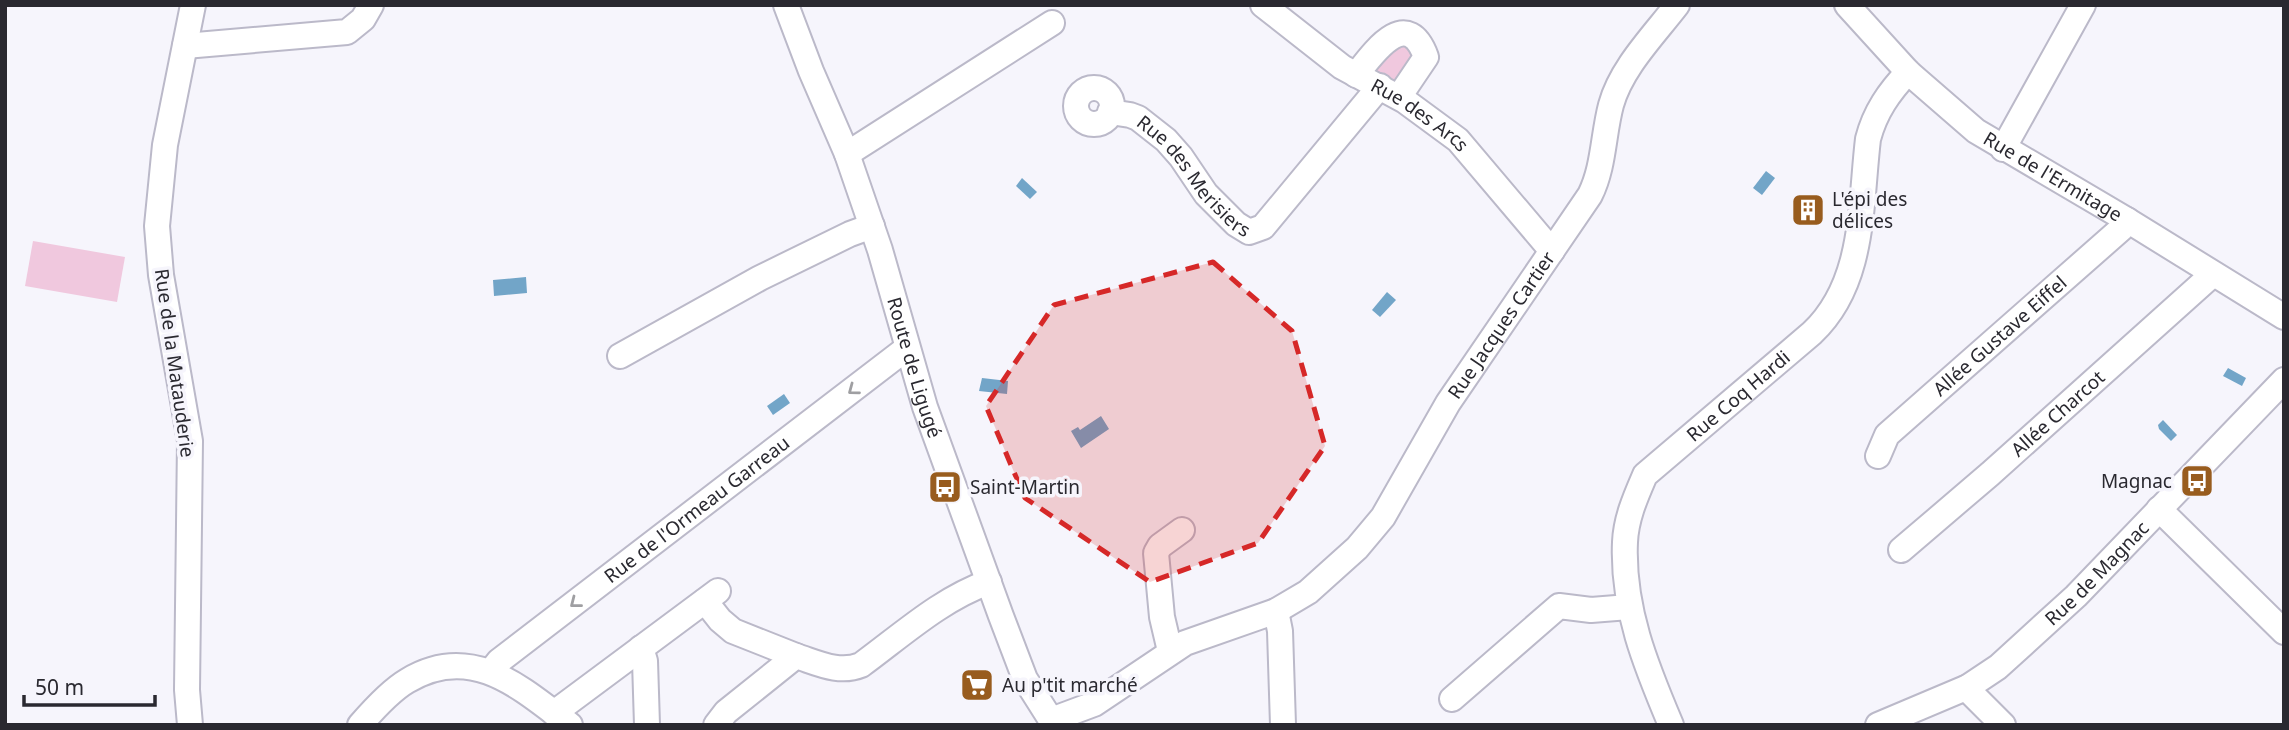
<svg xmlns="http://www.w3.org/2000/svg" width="2289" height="730" font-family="'Noto Sans',sans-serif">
	<rect width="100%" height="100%" fill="#f6f5fc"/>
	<g fill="#f0c8de">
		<polygon points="1402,40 1417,55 1400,85 1373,72"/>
		<polygon points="33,241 125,257 117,302 25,286"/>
	</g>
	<g fill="#72a5c8">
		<polygon points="1766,171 1775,178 1762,195 1753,188"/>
		<polygon points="1022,178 1037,192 1030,199 1016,186"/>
		<polygon points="526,277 527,293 494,296 493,280"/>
		<polygon points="1387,292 1396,300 1380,317 1372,310"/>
		<polygon points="2228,368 2246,378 2242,386 2223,376"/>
		<polygon points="982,378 1008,381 1007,394 979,391"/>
		<polygon points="784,394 790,403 773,415 767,406"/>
		<polygon points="1101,416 1109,429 1081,448 1071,431 1078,427 1080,430"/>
		<polygon points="2163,420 2177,435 2171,441 2159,429 2158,425"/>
	</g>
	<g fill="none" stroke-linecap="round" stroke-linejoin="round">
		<defs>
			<g id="minor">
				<path id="s1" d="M786,5L811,71L847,154L880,250L925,407L1001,616L1025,679L1051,720L1052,725"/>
				<path id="s2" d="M1263,5L1342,67L1405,101L1458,140L1552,251"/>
				<path id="s3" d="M1847,5L1908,72L1976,131L2127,220L2284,317"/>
				<polyline points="185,46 347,32 363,19 371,5"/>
				<path d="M1356,75C1374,52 1407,5 1426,57L1399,97"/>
				<circle cx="1094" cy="106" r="18"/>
				<path id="s4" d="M1110,112L1130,115L1138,118L1166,140L1181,157L1206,194L1236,224L1249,232L1263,227L1380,86"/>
				<polyline points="2003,149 2083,5"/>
				<polyline points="847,154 1052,23"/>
				<polyline points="620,356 760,278 850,234 872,226"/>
				<path id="s5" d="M1878,456L1887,435L2121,229L2127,220"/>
				<polyline points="2159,509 2284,632"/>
				<path id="s6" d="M1901,550L1990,474L2213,274"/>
				<polyline points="705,601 720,620 733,631 796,656"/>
				<polyline points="1276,611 1280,631 1283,725"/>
				<polyline points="641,648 645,661 647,725"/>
				<polyline points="1170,651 1162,617 1156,553 1160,546 1182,530"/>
				<path id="s7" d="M491,671L499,661L907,348"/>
				<polyline points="1968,687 1972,694 2003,725"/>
				<polyline points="1452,699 1559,606 1591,610 1629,607"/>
				<polyline points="554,713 718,591"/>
				<path id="s8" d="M1051,720L1094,704L1185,643L1276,611L1308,592L1357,548L1383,517L1448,403L1590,195C1604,167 1603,135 1611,105C1621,68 1654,35 1677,5"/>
				<polyline points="190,725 187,690 190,441 161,275 157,226 165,145 193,5"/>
				<path d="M360,725C373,710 390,691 407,681C471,642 520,687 570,725"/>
				<path d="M716,725L726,712L796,656C818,663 839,674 861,665C902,635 941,599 989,582"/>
				<path id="s9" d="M1671,725C1646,666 1622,608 1625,542C1626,518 1636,496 1645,475L1812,333C1865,283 1860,206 1868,139C1875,112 1889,92 1908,72"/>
				<path id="s10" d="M1878,725L1968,687L1998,667L2076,596L2284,380"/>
			</g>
		</defs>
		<use href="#minor" stroke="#bbb9c9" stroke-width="28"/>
		<use href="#minor" stroke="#fff" stroke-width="24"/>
	</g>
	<defs><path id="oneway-chevron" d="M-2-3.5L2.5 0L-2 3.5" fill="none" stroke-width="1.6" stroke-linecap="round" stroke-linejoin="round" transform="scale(1.75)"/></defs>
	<g stroke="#9f9fa2">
		<use href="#oneway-chevron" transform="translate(853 390) rotate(143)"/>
		<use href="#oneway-chevron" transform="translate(575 603) rotate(142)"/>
	</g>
	<path fill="#d62828" fill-opacity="0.2" stroke="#d62828" stroke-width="5" stroke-dasharray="14 9" stroke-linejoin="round" d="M1213,262L1292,331L1325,446L1258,543L1150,582L1025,498L986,406L1054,305Z"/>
	<defs>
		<symbol id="building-square" viewBox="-11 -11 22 22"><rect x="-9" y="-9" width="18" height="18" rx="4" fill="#985c1e" stroke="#f6f5fc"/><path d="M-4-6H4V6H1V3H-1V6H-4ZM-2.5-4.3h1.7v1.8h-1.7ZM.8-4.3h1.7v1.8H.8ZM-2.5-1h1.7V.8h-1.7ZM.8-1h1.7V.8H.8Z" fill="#fff"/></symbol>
		<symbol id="bus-square" viewBox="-11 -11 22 22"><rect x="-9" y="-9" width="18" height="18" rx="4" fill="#985c1e" stroke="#f6f5fc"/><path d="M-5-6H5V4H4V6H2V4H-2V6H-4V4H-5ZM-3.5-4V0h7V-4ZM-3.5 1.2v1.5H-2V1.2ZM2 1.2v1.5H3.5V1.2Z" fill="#fff"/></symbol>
		<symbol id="supermarket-square" viewBox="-11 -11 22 22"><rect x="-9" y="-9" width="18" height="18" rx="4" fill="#985c1e" stroke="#f6f5fc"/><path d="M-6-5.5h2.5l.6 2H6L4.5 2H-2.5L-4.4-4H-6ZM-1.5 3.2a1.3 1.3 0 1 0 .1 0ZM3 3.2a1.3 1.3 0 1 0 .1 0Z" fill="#fff"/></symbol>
	</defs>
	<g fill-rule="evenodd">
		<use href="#building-square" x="1789" y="191" width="38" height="38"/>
		<use href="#bus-square" x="2178" y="462" width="38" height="38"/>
		<use href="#bus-square" x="926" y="468" width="38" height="38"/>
		<use href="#supermarket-square" x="958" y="666" width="38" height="38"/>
	</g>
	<g text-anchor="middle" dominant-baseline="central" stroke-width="7" stroke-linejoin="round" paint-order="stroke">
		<g font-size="19" fill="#2a2930" stroke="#f6f5fc">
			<text stroke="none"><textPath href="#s2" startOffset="192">Rue des Arcs</textPath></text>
			<text stroke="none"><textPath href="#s4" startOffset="110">Rue des Merisiers</textPath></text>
			<text stroke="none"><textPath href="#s3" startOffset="270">Rue de l'Ermitage</textPath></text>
			<text stroke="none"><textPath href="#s8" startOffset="621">Rue Jacques Cartier</textPath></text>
			<text stroke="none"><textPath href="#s5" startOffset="173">Allée Gustave Eiffel</textPath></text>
			<text transform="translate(175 363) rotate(82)">Rue de la Matauderie</text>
			<text stroke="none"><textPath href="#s1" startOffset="385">Route de Ligugé</textPath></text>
			<text stroke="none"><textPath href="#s9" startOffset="383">Rue Coq Hardi</textPath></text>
			<text stroke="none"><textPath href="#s6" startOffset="208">Allée Charcot</textPath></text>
			<text stroke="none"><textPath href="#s7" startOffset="262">Rue de l'Ormeau Garreau</textPath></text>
			<text stroke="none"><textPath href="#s10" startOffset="270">Rue de Magnac</textPath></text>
		</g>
		<g font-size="19" fill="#2a2930" stroke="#f6f5fc" text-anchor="start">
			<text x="1832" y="199">L'épi des<tspan x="1832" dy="22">délices</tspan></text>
			<text x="2172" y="481" text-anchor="end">Magnac</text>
			<text x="970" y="487">Saint-Martin</text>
			<text x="1002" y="685">Au p'tit marché</text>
		</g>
	</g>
	<rect width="2289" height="730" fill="none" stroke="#2a2930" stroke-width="14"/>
	<path d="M24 695v10h131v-10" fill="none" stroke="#2a2930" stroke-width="3.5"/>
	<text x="35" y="695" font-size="21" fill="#2a2930" stroke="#f6f5fc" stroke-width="5" paint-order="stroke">50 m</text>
</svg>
